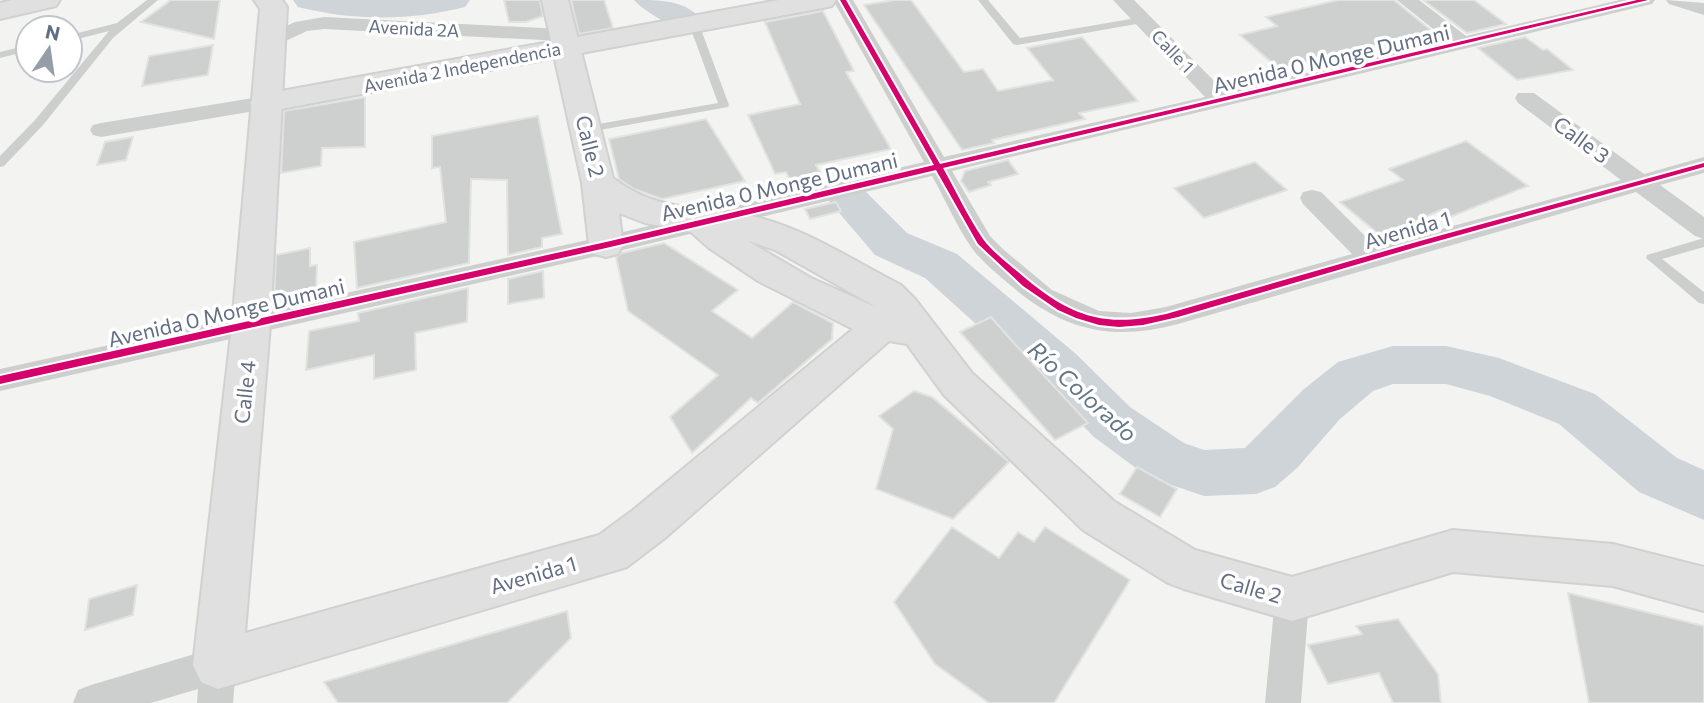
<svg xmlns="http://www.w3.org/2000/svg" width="1704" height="703" font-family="Commissioner,sans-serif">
	<rect width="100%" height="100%" fill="#f3f4f1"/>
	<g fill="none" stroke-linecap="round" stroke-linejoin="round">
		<g fill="#ced4d8" fill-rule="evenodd">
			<path d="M293,0H470L465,7C408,21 355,21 298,7Z"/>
			<path d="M634,0C660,0 684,0 700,18L695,25C691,26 688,28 684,28C673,29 640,8 634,0Z"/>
			<polygon points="850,187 865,191 907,233 957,254 1076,354 1130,407 1184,443 1204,450 1245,448 1304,389 1338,362 1393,346 1446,346 1499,358 1595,394 1677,458 1704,470 1704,520 1639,492 1559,424 1490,396 1446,384 1393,384 1373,391 1340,419 1297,468 1275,487 1256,494 1204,496 1148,477 1094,437 1040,382 925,278 875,255 829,201 835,191"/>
		</g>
	</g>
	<g fill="#ced0d0" stroke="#e2e3e1" stroke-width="2">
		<polygon points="171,0 220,0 214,39 141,22"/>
		<polygon points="504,0 540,0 543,16 526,22 509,22"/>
		<polygon points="571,0 604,0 613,28 579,34"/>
		<polygon points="894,0 911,0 964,72 983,69 998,91 1053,80 1027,48 1082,37 1138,101 1079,113 1085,119 992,140 994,143 962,150 864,5"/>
		<polygon points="1338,0 1394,0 1438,36 1396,47 1389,42 1279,69 1240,35 1277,26 1266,17"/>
		<polygon points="1423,0 1474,0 1506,24 1467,33"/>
		<polygon points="823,11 854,71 846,72 891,149 816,165 825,182 795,189 786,172 775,174 748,115 800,104 765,22"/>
		<polygon points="1525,37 1543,50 1547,49 1573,70 1517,80 1478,48"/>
		<polygon points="213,45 208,75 142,86 149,56"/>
		<polygon points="365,97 365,147 322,148 321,166 281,173 284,111"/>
		<polygon points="538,116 562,234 542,238 542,247 508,255 507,180 471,179 469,263 357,288 354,242 446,222 440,167 432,168 432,136"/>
		<polygon points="706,119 745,181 662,199 634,189 619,179 609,139"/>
		<polygon points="133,137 126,160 97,165 105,142"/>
		<polygon points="1466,141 1528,186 1450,217 1441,210 1381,236 1340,202 1403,180 1389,169"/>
		<polygon points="1008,160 1018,174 988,182 991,185 969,192 961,181 965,171"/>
		<polygon points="1255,162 1287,190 1204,218 1174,188"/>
		<polygon points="836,202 841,211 810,219 805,209"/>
		<polygon points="664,243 738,290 712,311 752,338 793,302 833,323 832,339 758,403 751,398 692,453 670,417 718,375 628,311 616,257 622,253"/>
		<polygon points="310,248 310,266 317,265 316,291 274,300 276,255"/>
		<polygon points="543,271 544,298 508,304 508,279"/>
		<polygon points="468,288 467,322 415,333 416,370 374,379 374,355 306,370 309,331 359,321 358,313"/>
		<polygon points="991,317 1012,341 1088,423 1055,440 960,332"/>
		<polygon points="914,391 932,397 1009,462 953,519 876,489 893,429 879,416"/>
		<polygon points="1137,467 1177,489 1160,517 1120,494"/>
		<polygon points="952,527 999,558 1018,532 1034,542 1045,527 1130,580 1054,703 989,703 935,664 894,602"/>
		<polygon points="137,585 133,615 85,630 89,599"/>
		<polygon points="1568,593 1704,626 1704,703 1589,703"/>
		<polygon points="567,611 571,638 507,703 338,703 324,682"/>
		<polygon points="1398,619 1438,674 1441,703 1393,703 1379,673 1328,684 1308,645 1362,634 1356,626"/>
	</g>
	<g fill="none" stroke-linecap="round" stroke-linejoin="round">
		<defs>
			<polygon id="secondary" points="779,0 836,0 832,6 823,8 265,112 254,109 250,103 254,97 265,94"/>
			<g id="primary">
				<polygon points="12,0 60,0 56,6 0,19 0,3"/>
				<path d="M254,0H282L287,7L270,325L245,633L599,535L633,510L853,329L758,281L709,248L691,232L645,223L619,213L623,245L618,254L606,257L594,254L589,245L582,183L542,0H568L613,178C665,219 719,202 776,223C820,238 860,264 901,285L915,299L972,373L1115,502L1195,550L1292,577L1453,530L1613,544L1704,567V611L1613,586L1453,572L1292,621L1184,589L1168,583L1083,530L944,395L907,344L889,341L665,538L627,567L218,689L201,682L193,665L232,325L260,9ZM748,241L775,250L878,308L811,278Z"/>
			</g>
		</defs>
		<use href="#secondary" stroke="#cfd0d0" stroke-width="4"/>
		<use href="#primary" stroke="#d0d1d0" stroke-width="4"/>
		<g fill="#cdcece" fill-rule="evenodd">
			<polygon points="147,0 158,0 113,38 43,125 4,166 0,167 0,156 35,120 109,31 70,41 70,35 117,23"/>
			<polygon points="978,0 988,0 1020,38 1142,17 1147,20 1142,23 1017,45 1013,44"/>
			<polygon points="694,21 699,24 729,105 728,107 583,133 583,127 587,126 718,103 689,24"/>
			<polygon points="28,45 28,51 0,58 0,52"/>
			<polygon points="1704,238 1704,247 1662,259 1704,292 1704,304 1699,303 1646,258 1647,255"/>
		</g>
		<g fill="#cdcece" fill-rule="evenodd">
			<path d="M833,0H853L944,157L1205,97L1113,0H1134L1225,92L1447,40L1397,0H1419L1466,36L1620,0H1655L1652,4L952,171L990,236L1004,250L1052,290L1099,311L1131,313L1166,307L1352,254L1303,204L1300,198L1303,192L1312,190L1321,192L1376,247L1621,180L1518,103L1515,98L1518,93H1534L1644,174L1704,157V173L1660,185L1704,217V239L1695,236L1636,192L1178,324C1111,342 1062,330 1009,284C996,273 981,261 971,247C956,225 945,199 932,176L606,254L0,391V369L606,236L924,162Z"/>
			<polygon points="1666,0 1704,3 1704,15 1669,4"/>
			<polygon points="324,17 562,29 569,31 572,35 569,39 562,41 324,29 307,31 277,45 263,45 260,41 263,37 295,22"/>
			<polygon points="265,96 273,98 276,103 273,108 101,137 93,135 90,130 93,125 101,123"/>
			<polygon points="1292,583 1304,588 1309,599 1301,703 1265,703 1275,599 1280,588"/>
			<polygon points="218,647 231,653 236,665 233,703 197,703 198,689 151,703 73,703 78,690 91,685"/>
		</g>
		<use href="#secondary" fill="#e0e0e1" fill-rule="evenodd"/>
		<use href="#primary" fill="#e0e0e1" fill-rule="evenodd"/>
		<defs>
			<path id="cycleway" d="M840,0H846L940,164L1637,0H1648L943,168C956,191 968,217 983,239C992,251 1006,262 1018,272C1068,315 1101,329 1166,314L1420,241L1704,163V167L1420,246L1178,317L1143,325L1119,327L1099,325L1076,318L1058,310L1023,286L978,244L936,170L606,248L0,384V376L606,242L934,165Z"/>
		</defs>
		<use href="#cycleway" stroke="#fff" stroke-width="4"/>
		<use href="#cycleway" fill="#d6006c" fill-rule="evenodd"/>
	</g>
	<g text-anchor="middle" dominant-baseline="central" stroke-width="7" stroke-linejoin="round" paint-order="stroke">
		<g font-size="18" fill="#636e82" stroke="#fff">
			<text transform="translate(414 28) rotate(3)">Avenida 2A</text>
			<text transform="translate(1173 51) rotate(46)">Calle 1</text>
			<text transform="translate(462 67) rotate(-11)">Avenida 2 Independencia</text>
		</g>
		<g font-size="21" fill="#636e82" stroke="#fff">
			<text transform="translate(1331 58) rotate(-13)">Avenida 0 Monge Dumani</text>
			<text transform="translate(1582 139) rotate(36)">Calle 3</text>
			<text transform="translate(591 146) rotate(76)">Calle 2</text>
			<text transform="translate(779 186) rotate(-13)">Avenida 0 Monge Dumani</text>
			<text transform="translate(1407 229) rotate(-16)">Avenida 1</text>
			<text transform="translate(226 312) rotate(-13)">Avenida 0 Monge Dumani</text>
			<text transform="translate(244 392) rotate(-84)">Calle 4</text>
			<text transform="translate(533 574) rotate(-16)">Avenida 1</text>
			<text transform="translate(1251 587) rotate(16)">Calle 2</text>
		</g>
		<g font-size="23" font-style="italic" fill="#637686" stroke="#fff">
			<text transform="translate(1083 391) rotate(42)">Río Colorado</text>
		</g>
	</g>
	<g transform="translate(49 49) rotate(13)"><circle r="33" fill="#ffffff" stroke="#c1c5cd" stroke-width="2"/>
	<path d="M0-5L12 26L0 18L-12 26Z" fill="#959da9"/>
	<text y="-10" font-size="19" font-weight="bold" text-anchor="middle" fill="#636e82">N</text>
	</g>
</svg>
